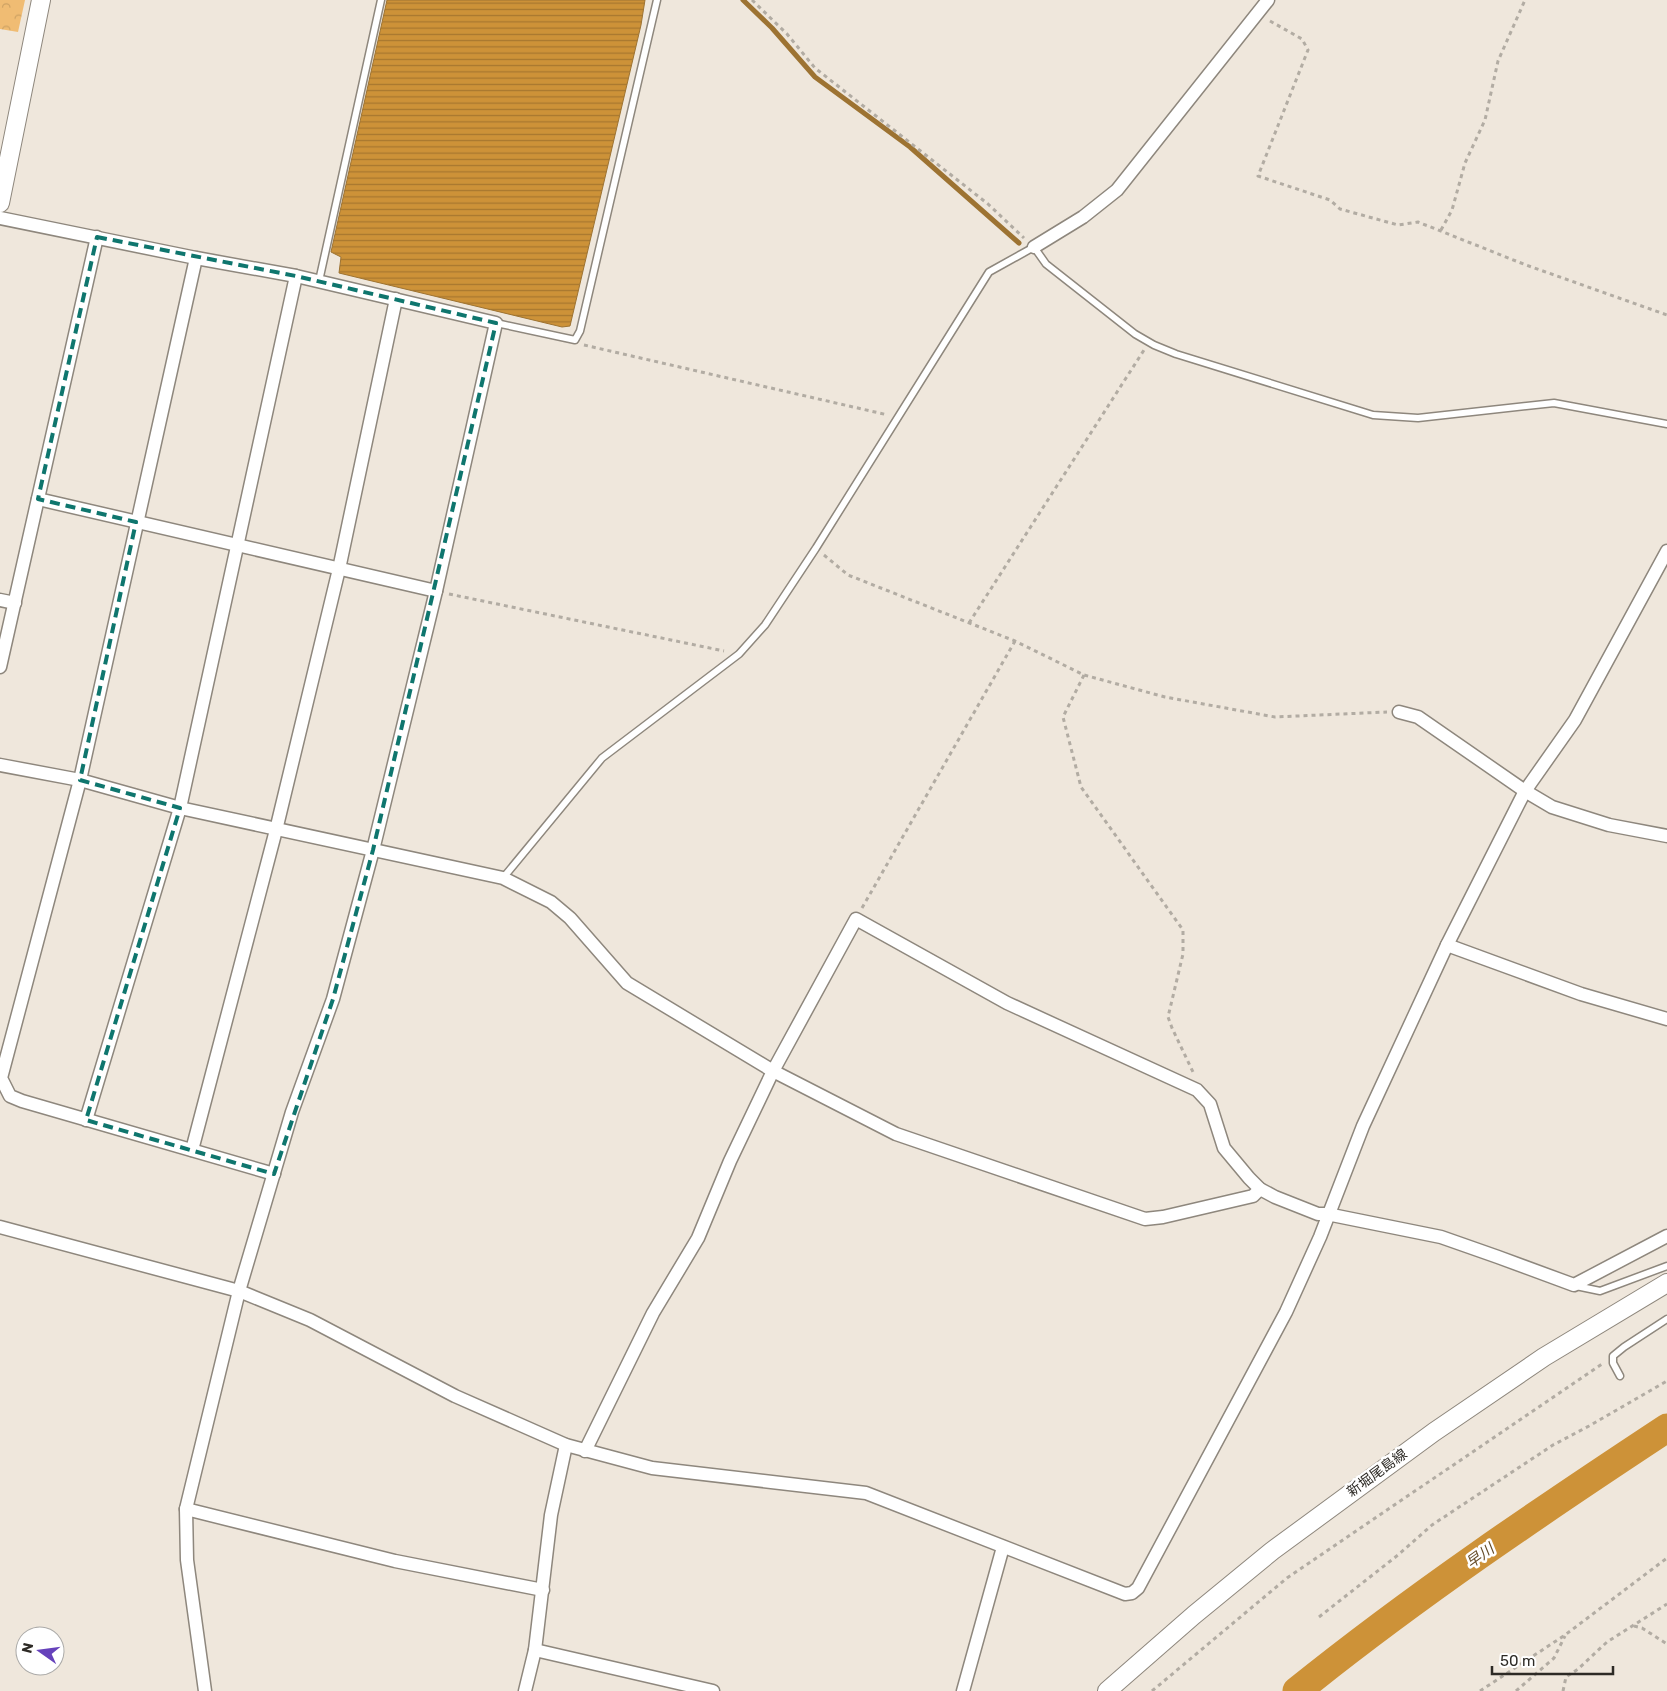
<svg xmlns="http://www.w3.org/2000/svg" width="1667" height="1691" font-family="Rubik,'Noto Sans JP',sans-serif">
	<defs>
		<pattern id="park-crowns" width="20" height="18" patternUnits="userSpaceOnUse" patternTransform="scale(1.25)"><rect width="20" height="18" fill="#f0bc73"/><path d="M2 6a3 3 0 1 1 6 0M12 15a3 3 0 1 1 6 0" fill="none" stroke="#cea263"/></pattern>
		<pattern id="water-rules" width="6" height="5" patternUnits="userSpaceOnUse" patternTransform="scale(1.25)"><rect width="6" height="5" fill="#cd9238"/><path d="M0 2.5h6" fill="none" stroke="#a7772f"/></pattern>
	</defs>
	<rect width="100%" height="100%" fill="#efe7dc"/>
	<polygon fill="url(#park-crowns)" points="0,0 25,0 18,32 0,29"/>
	<polygon fill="url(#water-rules)" stroke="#9d7332" points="387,0 645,0 641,25 570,326 562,327 339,273 341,257 331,252"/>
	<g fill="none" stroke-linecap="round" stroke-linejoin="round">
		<polyline stroke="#9d7332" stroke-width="5" points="743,0 772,28 815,77 910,147 1019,243"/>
		<path stroke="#cd9238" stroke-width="29" d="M1297,1691C1415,1596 1541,1511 1667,1428"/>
		<defs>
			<g id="lane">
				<polyline points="319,281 381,0"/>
				<polyline points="496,323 575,340 580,331 657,0"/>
				<polyline points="503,878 602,758 739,654 765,625 816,548 989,272 1034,247 1046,264 1135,334 1154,345 1176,354 1373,415 1418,418 1554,403 1667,424"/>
				<polyline points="1576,1286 1600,1291 1667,1266"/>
				<polyline points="1620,1376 1613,1363 1613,1356 1624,1347 1667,1319"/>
			</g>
			<g id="street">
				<polyline points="0,218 196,258 296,276 496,323 436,591 373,850 333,999 292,1112 239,1291 186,1509 187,1560 205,1691"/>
				<polyline points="1034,247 1083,217 1117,190 1268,0"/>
				<polyline points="196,258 80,780 1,1078 10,1096 22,1101 274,1174"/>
				<polyline points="38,499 436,591"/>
				<polyline points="0,600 15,603"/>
				<polyline points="0,667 97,237"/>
				<polyline points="1399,712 1418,717 1525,791 1552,807 1609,825 1667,836"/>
				<polyline points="0,765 80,780 180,808 503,878 551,902 570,918 627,983 773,1071 896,1134 1145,1219 1163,1217 1253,1196 1260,1189"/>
				<polyline points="1447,945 1581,994 1667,1019"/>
				<polyline points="86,1120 180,808 296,276"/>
				<polyline points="192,1150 276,830 339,569 396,299"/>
				<polyline points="0,1227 239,1291 310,1320 455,1396 566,1445 652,1468 866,1493 1125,1594 1132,1593 1138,1588 1286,1312 1320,1237 1363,1126 1447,945 1525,791 1575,720 1667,551"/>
				<polyline points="585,1451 653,1313 698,1238 730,1161 773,1071 856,919 1007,1003 1197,1090 1210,1104 1224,1148 1249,1178 1260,1189 1275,1197 1318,1214 1327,1214 1441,1237 1498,1257 1574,1285 1667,1236"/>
				<polyline points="186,1509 395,1561 543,1590"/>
				<polyline points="535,1650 713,1691"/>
				<polyline points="525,1691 535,1650 551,1515 566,1445"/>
				<polyline points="963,1691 1003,1547"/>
			</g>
			<g id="secondary">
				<polyline points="0,203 41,0"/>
				<polyline points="1107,1691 1194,1615 1272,1551 1434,1432 1544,1357 1667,1283"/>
			</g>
		</defs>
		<use href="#lane" stroke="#8e877d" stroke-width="9"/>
		<use href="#street" stroke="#8e877d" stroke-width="15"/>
		<use href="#secondary" stroke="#8e877d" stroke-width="20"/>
		<g stroke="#b2aca3" stroke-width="3" stroke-dasharray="4 4" stroke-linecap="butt">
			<polyline points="752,0 787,34 815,68 988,204 1024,238"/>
			<polyline points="1270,21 1302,39 1308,50 1258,176 1330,200 1340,209 1398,225 1418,222 1526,265 1667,315"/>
			<polyline points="1441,230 1452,210 1465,163 1485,120 1498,61 1525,0"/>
			<polyline points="584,345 888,415"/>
			<polyline points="824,555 848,575 1015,641 1084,675 1165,697 1275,717 1387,712"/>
			<polyline points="449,594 724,651"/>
			<polyline points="969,623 1144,350"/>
			<polyline points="1084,675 1063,717 1081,787 1183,930 1183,954 1168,1017 1172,1028 1193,1072"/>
			<polyline points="862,908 1015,641"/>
			<polyline points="1319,1617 1398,1555 1432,1525 1553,1445 1589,1426 1667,1381"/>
			<polyline points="1634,1626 1642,1628 1667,1644"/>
			<polyline points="1152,1691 1287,1578 1602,1364"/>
			<polyline points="1480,1691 1565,1635 1667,1558"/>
			<polyline points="1516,1691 1554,1658 1565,1636"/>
			<polyline points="1563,1691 1566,1677 1578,1669 1607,1642 1667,1604"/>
		</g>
		<use href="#lane" stroke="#fff" stroke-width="6"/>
		<use href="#street" stroke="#fff" stroke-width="12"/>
		<use href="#secondary" stroke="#fff" stroke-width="18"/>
	</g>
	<path fill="none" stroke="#0f766e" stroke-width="4" stroke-dasharray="10 6" stroke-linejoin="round" d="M97,237L296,276L496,323L373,850L333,999L274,1174L86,1120L180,808L80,780L136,522L38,499Z"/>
	<g text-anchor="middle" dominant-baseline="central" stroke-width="5" stroke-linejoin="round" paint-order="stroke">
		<g font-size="14" fill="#2d2a25" stroke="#fff">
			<text transform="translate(1377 1473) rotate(-36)">新堀尾島線</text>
		</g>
		<g font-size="15" font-style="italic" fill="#644a26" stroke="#fff">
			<text transform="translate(1480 1556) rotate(-36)">早川</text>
		</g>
	</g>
	<g transform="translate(40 1651) rotate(284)"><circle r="24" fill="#ffffff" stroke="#abaaa8"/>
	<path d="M0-4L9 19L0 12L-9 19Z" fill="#6642bb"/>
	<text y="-8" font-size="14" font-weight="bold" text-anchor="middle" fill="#2d2a25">N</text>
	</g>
	<path d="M1492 1666v8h121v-8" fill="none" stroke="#2d2a25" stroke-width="2.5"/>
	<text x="1500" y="1666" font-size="15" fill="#2d2a25" stroke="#ffffff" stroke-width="4" paint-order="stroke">50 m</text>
</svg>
